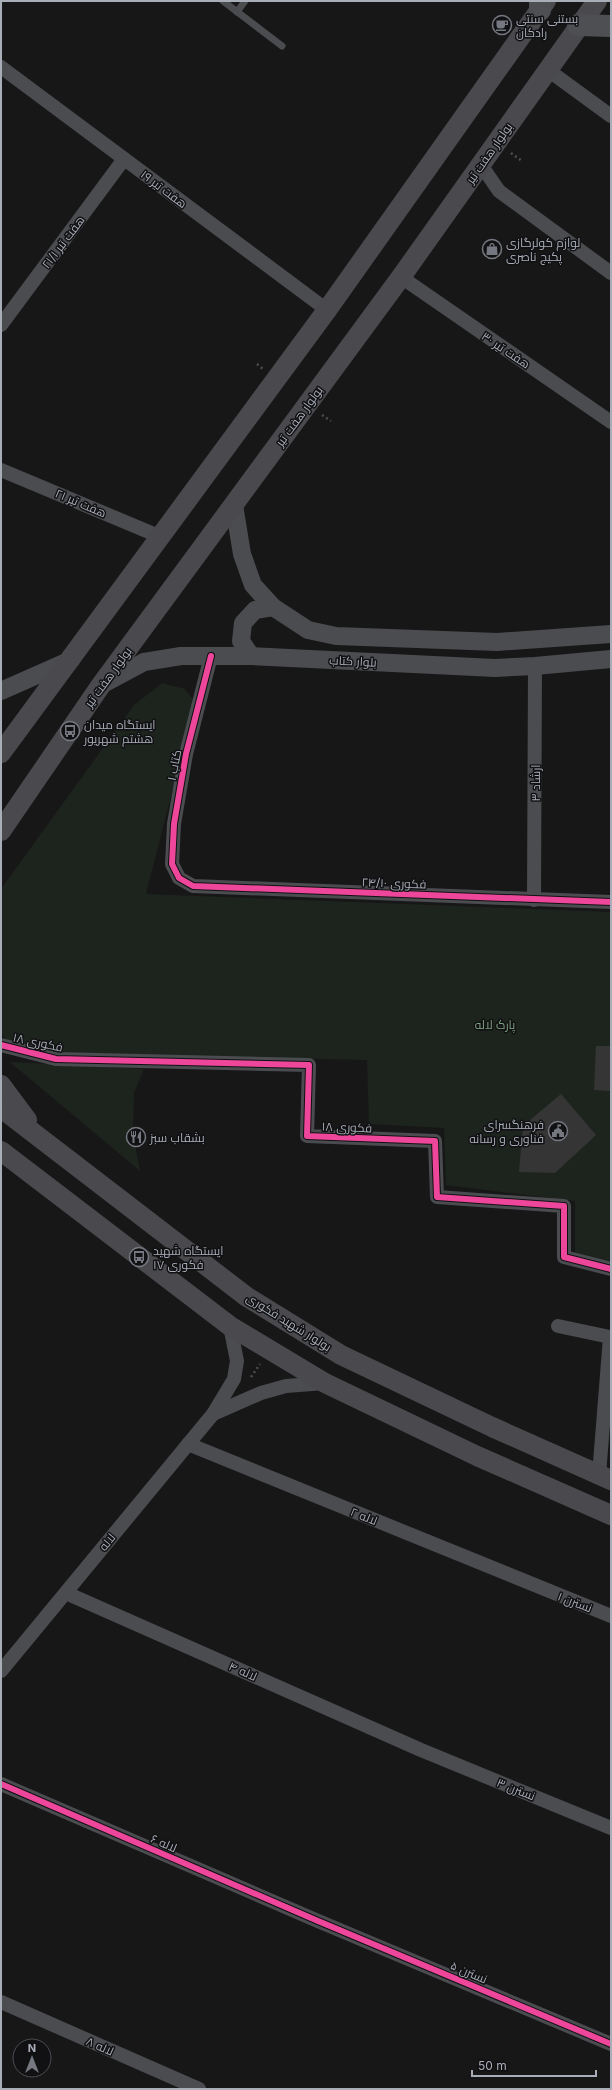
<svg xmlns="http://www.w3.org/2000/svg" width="612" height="2090" font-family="Inter,Cairo,sans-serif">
	<rect width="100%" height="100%" fill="#171717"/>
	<g fill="#1d241e">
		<polygon points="162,683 185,689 195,702 146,894 611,912 611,1263 575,1255 575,1201 446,1185 444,1128 369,1124 367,1060 57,1053 8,1042 1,1033 1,889 134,705"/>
		<polygon points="10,1062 144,1069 134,1093 133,1133 140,1171"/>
	</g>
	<g fill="#353536">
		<polygon points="596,1046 611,1046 611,1091 594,1090"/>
		<polygon points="561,1094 596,1135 555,1173 519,1172 523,1126"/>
	</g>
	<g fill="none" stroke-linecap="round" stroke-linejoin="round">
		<g stroke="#4d4e52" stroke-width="2.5" stroke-dasharray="2 3" stroke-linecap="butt">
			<polyline points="511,153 522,161"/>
			<polyline points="257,364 263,369"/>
			<polyline points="322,415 331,421"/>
			<polyline points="251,1377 260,1364"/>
		</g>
		<g stroke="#4b4c50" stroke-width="7">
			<polyline points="223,1 282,46"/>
			<polyline points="237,12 245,1"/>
		</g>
		<g stroke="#4b4c50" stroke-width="14">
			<polyline points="1,67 327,310"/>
			<polyline points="548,70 611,116"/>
			<polyline points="481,165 499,191 611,273"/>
			<polyline points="401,277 611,422"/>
			<polyline points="1,325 124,159"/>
			<polyline points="1,470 161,537"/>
			<polyline points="211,656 186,754 174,824 172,864 179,878 193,886 611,902"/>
			<polyline points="534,900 535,666"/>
			<polyline points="1,1045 56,1059 309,1065 307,1136 435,1141 437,1197 564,1206 564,1257 611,1269"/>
			<polyline points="558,1326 610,1337 599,1475"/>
			<polyline points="213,1414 261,1393 286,1386 325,1383"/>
			<polyline points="188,1444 611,1616"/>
			<polyline points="66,1593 421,1750 611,1828"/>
			<polyline points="1,1671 213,1414 234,1379 237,1361 230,1326"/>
			<polyline points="1,1784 318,1921 611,2044"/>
			<polyline points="1,2002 199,2089"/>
		</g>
		<g stroke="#4b4c50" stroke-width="18">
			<polyline points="234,505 242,554 253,585 273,607 308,630 336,636 497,642 611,634"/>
			<polyline points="251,656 241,641 243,623 255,610 273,607"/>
			<polyline points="101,685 144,662 181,656 251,656 495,668 535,666 611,659"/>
			<polyline points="1,691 71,660"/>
		</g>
		<g stroke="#4a4a4e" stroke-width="20">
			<polyline points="1,753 327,310 546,1"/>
			<polyline points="1,831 101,685 401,277 597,1"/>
			<polyline points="1,1085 27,1120"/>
			<polyline points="1,1108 247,1297 341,1355 492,1427 611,1480"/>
			<polyline points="1,1151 230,1326 325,1383 477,1456 611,1515"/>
		</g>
		<g stroke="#4d4f52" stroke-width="22">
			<polyline points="540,1 540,10"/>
			<polyline points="578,25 611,26"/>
		</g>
		<defs>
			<g id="cycleway">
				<polyline points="211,656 186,754 174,824 172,864 179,878 193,886 611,902"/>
				<polyline points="1,1045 56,1059 309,1065 307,1136 435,1141 437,1197 564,1206 564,1257 611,1269"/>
				<polyline points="1,1784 318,1921 611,2044"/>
			</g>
		</defs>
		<use href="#cycleway" stroke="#111113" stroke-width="8"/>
		<use href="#cycleway" stroke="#ed469a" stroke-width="6"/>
	</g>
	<defs>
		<symbol id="cafe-ring" viewBox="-11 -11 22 22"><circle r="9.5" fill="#111113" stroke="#757880" stroke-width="1.5"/><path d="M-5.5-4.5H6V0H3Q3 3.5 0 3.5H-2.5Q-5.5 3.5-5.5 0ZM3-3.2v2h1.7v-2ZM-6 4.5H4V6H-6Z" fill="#757880"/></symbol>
		<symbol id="shop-ring" viewBox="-11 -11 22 22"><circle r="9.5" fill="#111113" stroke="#757880" stroke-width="1.5"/><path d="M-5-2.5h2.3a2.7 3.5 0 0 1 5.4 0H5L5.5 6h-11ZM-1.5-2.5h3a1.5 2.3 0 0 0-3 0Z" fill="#757880"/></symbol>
		<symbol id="bus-ring" viewBox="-11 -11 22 22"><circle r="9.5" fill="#111113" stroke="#757880" stroke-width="1.5"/><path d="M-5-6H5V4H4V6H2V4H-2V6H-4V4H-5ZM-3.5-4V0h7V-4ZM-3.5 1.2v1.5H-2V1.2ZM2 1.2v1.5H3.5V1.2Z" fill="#757880"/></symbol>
		<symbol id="civic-ring" viewBox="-11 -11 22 22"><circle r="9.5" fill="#111113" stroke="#757880" stroke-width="1.5"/><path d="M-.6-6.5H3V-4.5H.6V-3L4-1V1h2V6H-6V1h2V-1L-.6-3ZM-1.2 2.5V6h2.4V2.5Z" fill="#757880"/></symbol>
		<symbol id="restaurant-ring" viewBox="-11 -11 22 22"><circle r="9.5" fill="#111113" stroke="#757880" stroke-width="1.5"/><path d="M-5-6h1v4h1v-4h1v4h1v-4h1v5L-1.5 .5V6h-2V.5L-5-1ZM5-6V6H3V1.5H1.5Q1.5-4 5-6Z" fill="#757880"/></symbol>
	</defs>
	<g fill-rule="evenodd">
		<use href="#cafe-ring" x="491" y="14" width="22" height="22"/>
		<use href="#shop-ring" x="481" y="238" width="22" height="22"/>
		<use href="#bus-ring" x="59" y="720" width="22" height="22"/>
		<use href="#civic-ring" x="547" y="1120" width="22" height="22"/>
		<use href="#restaurant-ring" x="125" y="1126" width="22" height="22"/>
		<use href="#bus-ring" x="128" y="1246" width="22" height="22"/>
	</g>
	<g text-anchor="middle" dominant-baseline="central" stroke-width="3" stroke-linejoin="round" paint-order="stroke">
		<g font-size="12" fill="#a8adb8" stroke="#111113" text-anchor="start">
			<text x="516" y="18">بستنی سنتی<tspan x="516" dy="14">رادکان</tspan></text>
			<text x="506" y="242">لوازم کولرگازی<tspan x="506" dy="14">پکیج ناصری</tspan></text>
			<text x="84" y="724">ایستگاه میدان<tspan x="84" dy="14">هشتم شهریور</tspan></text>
			<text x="544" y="1124" text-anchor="end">فرهنگسرای<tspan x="544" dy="14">فناوری و رسانه</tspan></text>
			<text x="150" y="1137">بشقاب سبز</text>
			<text x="153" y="1250">ایستگاه شهید<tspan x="153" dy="14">فکوری ۱۷</tspan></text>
		</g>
		<g font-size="12" fill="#a8adb8" stroke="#111113">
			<text transform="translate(489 153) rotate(-55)">بولوار هفت تیر</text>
			<text transform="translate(164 189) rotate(37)">هفت تیر ۱۹</text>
			<text transform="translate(63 242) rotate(-53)">هفت تیر ۲۱/۱</text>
			<text transform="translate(506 350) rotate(34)">هفت تیر ۳۰</text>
			<text transform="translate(299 416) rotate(-54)">بولوار هفت تیر</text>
			<text transform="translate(81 503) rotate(23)">هفت تیر ۲۱</text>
			<text transform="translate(353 661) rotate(3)">بلوار کتاب</text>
			<text transform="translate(108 677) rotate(-54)">بولوار هفت تیر</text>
			<text transform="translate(174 765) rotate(-79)">کتاب ۱</text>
			<text transform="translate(535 783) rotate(-90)">ارشاد ۳</text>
			<text transform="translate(394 883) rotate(2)">فکوری ۲۴/۱۰</text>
			<text transform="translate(38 1042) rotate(12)">فکوری ١٨</text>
			<text transform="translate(347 1127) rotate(2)">فکوری ١٨</text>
			<text transform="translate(289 1322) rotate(32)">بولوار شهید فکوری</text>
			<text transform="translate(364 1516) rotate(22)">لاله ۲</text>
			<text transform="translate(107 1542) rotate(-51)">لاله</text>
			<text transform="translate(575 1602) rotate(21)">نسترن ۱</text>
			<text transform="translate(243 1671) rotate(24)">لاله ۴</text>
			<text transform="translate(516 1789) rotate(22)">نسترن ۳</text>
			<text transform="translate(164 1843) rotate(23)">لاله ۶</text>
			<text transform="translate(469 1972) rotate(23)">نسترن ۵</text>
			<text transform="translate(100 2046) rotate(24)">لاله ۸</text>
		</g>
		<g font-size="12" fill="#7fa381" stroke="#111113">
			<text x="495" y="1024">پارک لاله</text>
		</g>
	</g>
	<rect width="612" height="2090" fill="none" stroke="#a8adb8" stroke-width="4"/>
	<g transform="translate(32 2058)"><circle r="19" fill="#111113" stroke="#4d4f55"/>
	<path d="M0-3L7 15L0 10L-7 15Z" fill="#757880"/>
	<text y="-6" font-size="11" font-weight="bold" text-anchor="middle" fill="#a8adb8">N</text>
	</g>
	<path d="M472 2070v6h124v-6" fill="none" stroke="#a8adb8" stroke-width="2"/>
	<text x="478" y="2070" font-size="12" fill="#a8adb8" stroke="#111113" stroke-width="3" paint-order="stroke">50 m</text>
</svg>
